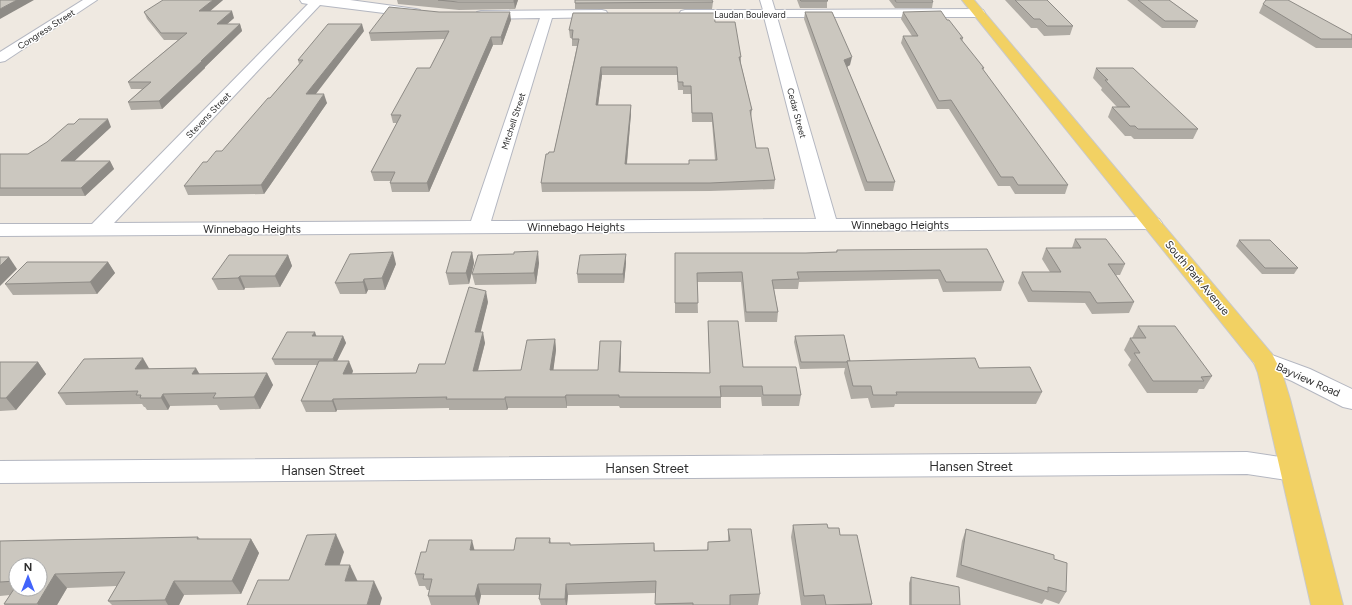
<svg xmlns="http://www.w3.org/2000/svg" width="1352" height="605" font-family="Figtree,sans-serif">
	<rect width="100%" height="100%" fill="#efe9e1"/>
	<g fill="none" stroke-linecap="round" stroke-linejoin="round">
		<defs>
			<g id="minor">
				<polygon points="83,0 97,0 5,61 0,62 0,52"/>
				<polygon points="300,0 350,0 416,9 420,10 422,13 420,16 416,17 320,5 114,223 471,221 540,18 481,19 477,18 475,15 477,12 481,11 602,10 606,11 608,14 606,17 552,18 491,221 816,219 764,17 685,18 681,17 679,14 681,11 685,10 763,10 760,0 772,0 775,10 979,9 983,10 985,13 983,16 979,17 777,17 836,219 1152,217 1159,219 1162,223 1159,227 1152,229 0,236 0,224 92,224 308,4 302,3"/>
				<polygon points="1264,352 1310,369 1352,389 1352,409 1343,407 1292,381 1256,366 1252,360 1256,354"/>
				<polygon points="1247,452 1294,459 1304,462 1308,470 1304,478 1294,481 1247,474 0,483 0,461"/>
			</g>
			<polygon id="major" points="962,0 974,0 1272,354 1282,373 1290,399 1343,605 1311,605 1264,399 1258,373 1254,363"/>
		</defs>
		<use href="#minor" stroke="#b4b7c1" stroke-width="2"/>
		<use href="#major" stroke="#c9c9c9" stroke-width="2"/>
		<use href="#minor" fill="#fff" fill-rule="evenodd"/>
		<use href="#major" fill="#f2d163" fill-rule="evenodd"/>
	</g>
	<g fill="#afaba4" fill-rule="evenodd">
		<polygon points="223,0 210,11 234,18 227,24 240,24 242,31 205,67 205,68 162,109 131,110 128,102 142,89 131,89 128,82 178,40 164,40 147,19 144,12"/>
		<polygon points="397,0 518,0 515,9 459,10 398,4"/>
		<polygon points="797,0 827,0 827,8 800,8"/>
		<polygon points="889,0 932,0 933,2 932,8 895,8"/>
		<polygon points="1005,0 1047,0 1073,26 1070,35 1044,36 1037,28 1031,28"/>
		<polygon points="1127,0 1169,0 1198,21 1195,28 1162,28"/>
		<polygon points="713,2 712,9 575,9 575,3"/>
		<polygon points="1263,4 1352,35 1352,48 1316,48 1259,13"/>
		<polygon points="805,12 850,65 847,67 895,182 893,191 865,191 804,19"/>
		<polygon points="903,12 947,20 963,38 962,42 984,68 983,70 1068,185 1065,194 1015,194 1010,186 998,186 949,109 937,109 901,43 903,36 912,36 901,19"/>
		<polygon points="511,20 502,45 493,45 429,192 392,192 390,183 391,181 374,181 371,172 397,123 393,123 391,115 430,68 445,39 371,41 369,33"/>
		<path d="M715,22L741,57V64L752,110L751,118L756,148L775,180L774,189L710,191L542,192L541,183L548,154L554,152L577,46H572V38H570L569,30ZM602,75H677L678,90H683V94H691L692,122H712L715,160L689,164H627L631,113V105H598Z"/>
		<polygon points="364,31 315,94 327,103 264,194 188,195 184,186 207,162 222,151 270,98 299,64 298,60"/>
		<polygon points="1096,68 1198,129 1193,139 1134,139 1131,136 1125,136 1108,117 1112,107 1117,107 1101,90 1102,88 1093,78"/>
		<polygon points="111,127 74,161 110,161 114,169 85,196 0,196 0,154 28,154"/>
		<polygon points="1075,239 1125,264 1120,275 1116,275 1134,302 1129,313 1092,314 1085,303 1028,302 1018,283 1022,272 1050,272 1042,259 1046,248 1072,248"/>
		<polygon points="1239,240 1298,268 1294,274 1262,274 1236,246"/>
		<polygon points="837,250 1004,282 1001,291 943,292 938,279 799,282 798,289 774,289 778,312 777,322 745,322 741,282 697,282 698,313 675,313 675,253 806,253 836,252"/>
		<polygon points="472,252 474,263 469,284 449,285 446,273"/>
		<polygon points="288,255 292,266 280,287 245,288 244,290 218,290 212,279"/>
		<polygon points="108,262 115,273 97,294 13,295 5,284"/>
		<polygon points="539,263 536,284 475,285 472,274"/>
		<polygon points="626,263 624,283 578,283 577,274"/>
		<polygon points="396,264 385,290 368,290 366,294 340,294 335,283"/>
		<polygon points="488,302 480,332 485,343 478,371 521,370 555,339 556,350 553,370 598,370 621,352 620,372 710,373 708,331 708,321 743,367 801,395 799,406 762,406 761,397 721,397 721,408 620,408 619,406 567,406 567,408 508,408 507,410 449,410 449,408 337,410 336,412 306,412 301,401 318,365 275,365 272,359 343,336 346,343 337,361 353,371 352,374 416,373 445,364"/>
		<polygon points="1138,326 1212,376 1204,389 1199,389 1197,393 1147,393 1128,365 1131,360 1124,350 1130,338 1132,338"/>
		<polygon points="795,336 850,361 979,368 1042,392 1036,404 895,404 894,407 871,408 868,398 851,399 844,373 845,368 800,369 794,342"/>
		<polygon points="0,362 38,362 46,374 16,410 0,411"/>
		<polygon points="149,369 199,374 267,373 273,385 260,409 220,410 217,405 170,406 168,410 147,410 145,407 144,407 142,404 66,405 58,393"/>
		<polygon points="793,525 828,528 840,535 872,604 872,605 801,605 791,537"/>
		<polygon points="728,529 760,594 758,605 656,605 655,593 568,595 567,605 541,605 539,599 540,595 481,595 479,605 431,605 428,596 430,590 427,590 425,586 419,586 415,574 426,552 474,550 514,550 550,538 551,543 571,545 654,543 655,551 707,550 708,542 728,541"/>
		<polygon points="966,529 1054,559 1066,592 1059,604 1045,599 1042,604 956,577 962,541"/>
		<path d="M198,537L200,539H251L259,553L241,594L184,595L179,605H112L108,601L117,586L67,588L57,605H5L4,604L10,595L0,596V541ZM16,565H40L16,589Z"/>
		<polygon points="911,577 960,605 909,605 909,583"/>
	</g>
	<g fill="#8e8b86">
		<polygon points="17,0 34,0 0,19 0,9"/>
		<polygon points="213,0 223,0 202,18 199,11"/>
		<polygon points="514,0 518,0 515,9 514,2"/>
		<polygon points="232,11 234,18 219,31 217,24"/>
		<polygon points="510,12 511,20 502,45 501,37"/>
		<polygon points="240,24 242,31 205,67 205,68 162,109 159,101"/>
		<polygon points="362,24 364,31 309,103 306,94"/>
		<polygon points="491,37 493,45 429,192 427,183"/>
		<polygon points="852,57 850,65 843,69 844,60"/>
		<polygon points="601,67 602,75 597,113 596,105"/>
		<polygon points="324,94 327,103 264,194 261,185"/>
		<polygon points="631,105 631,113 626,172 625,164"/>
		<polygon points="108,119 111,127 66,169 61,161"/>
		<polygon points="110,161 114,169 85,196 81,188"/>
		<polygon points="538,251 539,263 536,284 534,273"/>
		<polygon points="393,252 396,264 385,290 382,278"/>
		<polygon points="472,252 474,263 469,284 466,273"/>
		<polygon points="626,254 626,263 624,283 623,274"/>
		<polygon points="288,255 292,266 280,287 275,276"/>
		<polygon points="9,257 17,269 0,286 0,266"/>
		<polygon points="108,262 115,273 97,294 90,282"/>
		<polygon points="240,276 245,288 244,290 238,278"/>
		<polygon points="364,279 368,290 366,294 363,282"/>
		<polygon points="486,291 488,302 478,343 475,332"/>
		<polygon points="315,332 317,338 312,336"/>
		<polygon points="483,332 485,343 475,381 473,371"/>
		<polygon points="343,336 346,343 335,365 333,359"/>
		<polygon points="555,339 556,350 552,381 550,370"/>
		<polygon points="621,341 621,352 620,383 619,372"/>
		<polygon points="143,358 150,370 135,369"/>
		<polygon points="349,361 353,371 347,385 343,374"/>
		<polygon points="38,362 46,374 16,410 6,398"/>
		<polygon points="196,368 203,380 192,374"/>
		<polygon points="267,373 273,385 260,409 254,397"/>
		<polygon points="163,394 170,406 168,410 161,398"/>
		<polygon points="566,395 567,406 567,408 565,397"/>
		<polygon points="505,397 508,408 507,410 505,399"/>
		<polygon points="333,399 337,410 336,412 332,401"/>
		<polygon points="336,534 344,552 334,582 325,565"/>
		<polygon points="251,539 259,553 241,594 232,581"/>
		<polygon points="472,540 475,552 470,550"/>
		<polygon points="350,565 358,582 345,581"/>
		<polygon points="55,574 67,588 57,605 38,605 37,604"/>
		<polygon points="174,581 184,595 179,605 168,605 165,600"/>
		<polygon points="374,581 382,598 380,605 367,605"/>
		<polygon points="478,584 481,595 479,605 478,605 475,596"/>
		<polygon points="566,584 568,595 567,605 566,605 565,599"/>
	</g>
	<g fill="#cbc7bf" stroke="#8e8b86" fill-rule="evenodd">
		<polygon points="0,0 17,0 0,9"/>
		<polygon points="163,0 213,0 199,11 232,11 217,24 240,24 201,61 202,61 159,101 128,102 151,82 128,82 187,33 161,33 144,12"/>
		<polygon points="438,0 514,0 514,2 458,2"/>
		<polygon points="575,0 712,0 713,2 575,3"/>
		<polygon points="800,0 827,0 828,1 801,1"/>
		<polygon points="895,0 932,0 933,2 896,2"/>
		<polygon points="1015,0 1047,0 1073,26 1047,26 1040,19 1034,19"/>
		<polygon points="1138,0 1169,0 1198,21 1165,21"/>
		<polygon points="1266,0 1288,0 1352,35 1352,39 1321,39 1263,4"/>
		<polygon points="389,7 439,12 510,12 501,37 491,37 427,183 390,183 395,172 371,172 401,115 391,115 417,68 430,68 449,31 369,33"/>
		<polygon points="941,11 947,20 949,20 963,38 960,38 984,68 982,68 1068,185 1018,185 1013,177 1001,177 951,100 939,101 903,36 918,36 903,12"/>
		<polygon points="805,12 832,12 852,57 844,60 895,182 867,182"/>
		<path d="M573,13H714L715,22H735L741,57H739L752,110H750L756,148H768L775,180L710,183H541L546,154H548L549,152H554L575,58L579,39H572L573,30H569ZM601,67H677L678,82H683V86H691L692,113H712L717,160H689V164H625L631,105H596Z"/>
		<polygon points="328,24 362,24 306,94 324,94 261,185 184,186 203,162 207,162 216,151 222,151 268,98 270,98 303,60 298,60"/>
		<polygon points="1096,68 1133,68 1198,129 1138,129 1135,126 1130,126 1112,107 1130,107 1105,80 1108,80"/>
		<polygon points="79,119 108,119 61,161 110,161 81,188 0,188 0,154 28,154 47,142 68,124 74,124"/>
		<polygon points="1075,239 1106,239 1125,264 1108,264 1134,302 1097,303 1090,292 1032,291 1022,272 1061,272 1046,248 1081,248"/>
		<polygon points="1239,240 1270,240 1298,268 1265,268"/>
		<polygon points="987,249 1004,282 946,282 940,270 797,272 799,279 772,280 778,312 746,312 742,272 697,273 698,303 675,303 675,253 806,253 837,252 837,250"/>
		<polygon points="538,251 534,273 472,274 478,255 514,254 514,252"/>
		<polygon points="393,252 382,278 364,279 363,282 335,283 350,254"/>
		<polygon points="452,252 472,252 466,273 446,273"/>
		<polygon points="626,254 623,274 577,274 580,255"/>
		<polygon points="229,255 288,255 275,276 240,276 238,278 212,279"/>
		<polygon points="0,257 9,257 0,266"/>
		<polygon points="27,262 108,262 90,282 5,284"/>
		<polygon points="469,287 486,291 475,332 483,332 473,371 521,370 527,340 555,339 550,370 598,370 600,341 621,341 619,372 710,373 708,321 738,321 743,367 796,367 801,395 763,395 762,386 720,386 721,397 619,397 619,395 566,395 565,397 505,397 505,399 446,399 447,397 333,399 332,401 301,401 319,361 349,361 343,374 416,373 419,364 445,364"/>
		<polygon points="1138,326 1175,326 1212,376 1201,377 1204,381 1153,381 1134,353 1140,353 1130,338 1146,338"/>
		<polygon points="287,332 315,332 312,336 343,336 333,359 272,359"/>
		<polygon points="844,335 850,361 847,361 847,362 801,362 795,336"/>
		<polygon points="143,358 135,369 196,368 192,374 267,373 254,397 213,398 216,393 163,394 161,398 140,398 141,395 136,395 138,391 58,393 84,359"/>
		<polygon points="975,358 979,368 1030,367 1042,392 896,392 897,395 873,395 871,386 853,386 847,361"/>
		<polygon points="0,362 38,362 6,398 0,398"/>
		<polygon points="827,524 828,528 839,528 840,535 857,535 872,604 826,605 824,595 804,596 793,525"/>
		<polygon points="728,529 751,529 760,594 730,595 730,605 693,605 693,603 655,604 656,581 566,584 565,599 539,599 541,584 478,584 475,596 428,596 432,579 423,579 424,574 415,574 421,552 426,552 429,540 472,540 470,550 514,550 516,538 550,538 549,543 570,543 570,545 654,543 654,551 708,550 708,542 730,541"/>
		<polygon points="966,529 1054,555 1054,559 1067,563 1066,592 1048,587 1048,592 961,565"/>
		<polygon points="336,534 325,565 350,565 345,581 374,581 367,605 247,605 258,580 289,580 307,535"/>
		<polygon points="198,537 197,539 251,539 232,581 174,581 165,600 108,601 125,572 55,574 37,604 4,604 16,586 16,589 40,589 40,565 16,565 16,581 0,582 0,541"/>
		<polygon points="911,577 959,587 960,605 911,605"/>
	</g>
	<g text-anchor="middle" dominant-baseline="central" stroke-width="3" stroke-linejoin="round" paint-order="stroke">
		<g font-size="9" fill="#2e2e2e" stroke="#fff">
			<text x="750" y="14">Laudan Boulevard</text>
			<text transform="translate(46 29) rotate(-33)">Congress Street</text>
			<text transform="translate(797 113) rotate(75)">Cedar Street</text>
			<text transform="translate(208 115) rotate(-46)">Stevens Street</text>
			<text transform="translate(513 121) rotate(-72)">Mitchell Street</text>
		</g>
		<g font-size="11" fill="#2e2e2e" stroke="#fff">
			<text x="900" y="225">Winnebago Heights</text>
			<text x="576" y="227">Winnebago Heights</text>
			<text x="252" y="229">Winnebago Heights</text>
			<text transform="translate(1197 278) rotate(50)">South Park Avenue</text>
			<text transform="translate(1308 380) rotate(24)">Bayview Road</text>
		</g>
		<g font-size="13" fill="#2e2e2e" stroke="#fff">
			<text x="971" y="466">Hansen Street</text>
			<text x="647" y="468">Hansen Street</text>
			<text x="323" y="470">Hansen Street</text>
		</g>
	</g>
	<g transform="translate(28 577)"><circle r="19" fill="#ffffff" stroke="#ababab"/>
	<path d="M0-3L7 15L0 10L-7 15Z" fill="#4264fb"/>
	<text y="-6" font-size="11" font-weight="bold" text-anchor="middle" fill="#2e2e2e">N</text>
	</g>
</svg>
